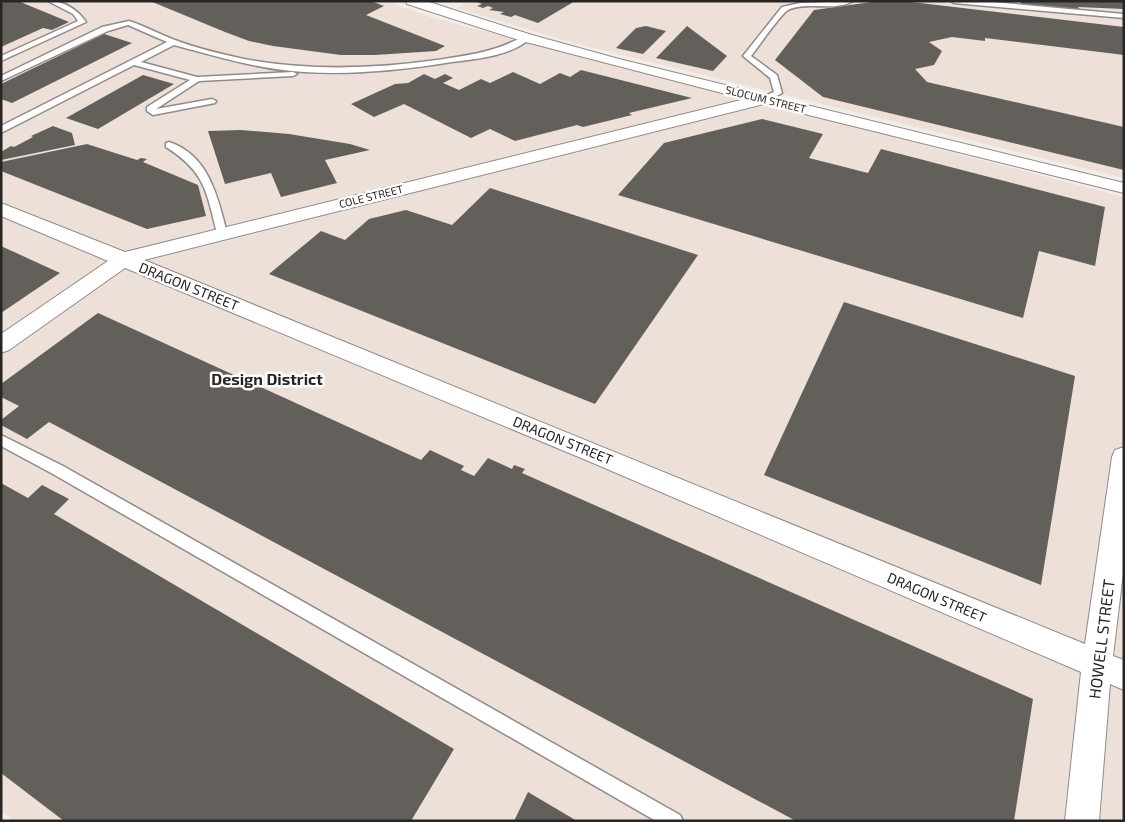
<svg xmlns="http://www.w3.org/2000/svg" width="1125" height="822" font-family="'Exo 2',sans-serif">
	<rect width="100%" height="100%" fill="#f3edea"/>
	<g fill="#ede0d9">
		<polygon points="1,1 387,1 430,17 1124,197 1124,821 14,821 1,811"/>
		<polygon points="467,1 1124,1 1124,178 577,44 457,8"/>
	</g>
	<g fill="#63605c">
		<polygon points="1,1 18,1 69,22 52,30 43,28 1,47"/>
		<polygon points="150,1 371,1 384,6 366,15 445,46 436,51 375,55 341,55 273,46 249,41 225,32"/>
		<polygon points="480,1 575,1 538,23 515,15 511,17 500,14 504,12 489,10 493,8 488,6 483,8 477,6 482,4 477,2"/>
		<polygon points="879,1 903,1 1124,27 1124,55 985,38 985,41 952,37 929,42 942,51 934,65 915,69 927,82 1124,127 1124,170 823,97 775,60 814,10"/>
		<polygon points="1020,1 1124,1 1124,9 1078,7 1081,11 1021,4"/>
		<polygon points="646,26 666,31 643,54 616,48 636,28"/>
		<polygon points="687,26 727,56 713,71 656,58"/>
		<polygon points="104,34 132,43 12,103 1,99 1,84"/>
		<polygon points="581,70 692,98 629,113 632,115 583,127 577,125 515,141 490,129 471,138 404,104 374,117 351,104 395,84 408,83 424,74 435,79 445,74 453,78 443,83 459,90 481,79 490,83 513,72 540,84 560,73 570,77"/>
		<polygon points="143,75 174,84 98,129 66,118"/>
		<polygon points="762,119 823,134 809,158 868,173 881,149 1105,207 1095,266 1039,251 1023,318 618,195 664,143"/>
		<polygon points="53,126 72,133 75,145 1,160 1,152 11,146 14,147 33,137 31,136"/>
		<polygon points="241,130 289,134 350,144 370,150 325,160 337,183 281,197 271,173 225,184 208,131"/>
		<polygon points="87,144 137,160 141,158 147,159 143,162 198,185 206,216 147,229 1,171 1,162"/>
		<polygon points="490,188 698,255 595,404 269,274 321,231 345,240 369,219 406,210 452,225"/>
		<polygon points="1,246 60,273 1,313"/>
		<polygon points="844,302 1075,376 1041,585 764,475"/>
		<polygon points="98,313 421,460 430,450 464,466 461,470 474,476 488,458 512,469 514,465 525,469 522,473 1033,699 1014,821 796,821 49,422 27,439 1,425 1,420 19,406 1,397 1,384"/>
		<polygon points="1,483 28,498 42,485 69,499 54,514 454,749 411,821 64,821 1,773"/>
		<polygon points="528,792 577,821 514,821"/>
	</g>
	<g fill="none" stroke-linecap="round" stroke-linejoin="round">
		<defs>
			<g id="service">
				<path d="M48,1C64,1 77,9 86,22L1,61V56L78,21L73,14Z"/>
				<path d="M853,1C835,12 806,1 788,10C780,15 759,46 751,56L777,75L782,93L768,101H762V97L774,92L770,78L743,56L782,7L800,3Z"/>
				<polygon points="951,1 981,1 1124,14 1124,18 954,3"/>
				<path d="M129,21C145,26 159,34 175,40C196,48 221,54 244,59C308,71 373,69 437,60C470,55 495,52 524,36L531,38C511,56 477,59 452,62C403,70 354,75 304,72C260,70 216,56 174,45L141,62L197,77L293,72L297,74L293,76L199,81L156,109L212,99L216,101L215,103L153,115L147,111V107L190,80L134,65L1,133V126L167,42L128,25L108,31L1,81V76L102,27Z"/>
				<path d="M169,142C209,155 218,198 227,233L226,235H218L217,233C206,190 205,172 166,147V143Z"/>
				<polygon points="1,435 63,466 680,815 683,821 656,821 53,474 1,446"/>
			</g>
			<polygon id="minor" points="406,1 426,1 532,35 619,59 1124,183 1124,193 764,104 144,260 1085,644 1112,457 1115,450 1124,447 1124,565 1113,656 1124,660 1124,690 1110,684 1099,821 1065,821 1081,672 593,463 125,268 9,350 1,353 1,334 108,261 1,216 1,203 125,252 745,99 522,41 407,4"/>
		</defs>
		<use href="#service" stroke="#908b88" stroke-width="3"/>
		<use href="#minor" stroke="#908b88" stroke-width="2"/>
		<use href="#service" fill="#fff" fill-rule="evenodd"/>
		<use href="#minor" fill="#fff" fill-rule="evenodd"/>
	</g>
	<g text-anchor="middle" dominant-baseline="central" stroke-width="5" stroke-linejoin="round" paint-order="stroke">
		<g font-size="11" fill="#282624" stroke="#fff">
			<text transform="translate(766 99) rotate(14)">SLOCUM STREET</text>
			<text transform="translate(371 196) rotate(-14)">COLE STREET</text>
		</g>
		<g font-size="14" fill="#282624" stroke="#fff">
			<text transform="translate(189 286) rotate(22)">DRAGON STREET</text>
			<text transform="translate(563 440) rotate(22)">DRAGON STREET</text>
			<text transform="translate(937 597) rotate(23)">DRAGON STREET</text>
		</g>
		<g font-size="16" font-weight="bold" fill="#282624" stroke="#fff">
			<text x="267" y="378">Design District</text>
		</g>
		<g font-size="16" fill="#282624" stroke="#fff">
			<text transform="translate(1101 639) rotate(-83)">HOWELL STREET</text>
		</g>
	</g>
	<rect width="1125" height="822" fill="none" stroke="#282624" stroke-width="5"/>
</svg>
